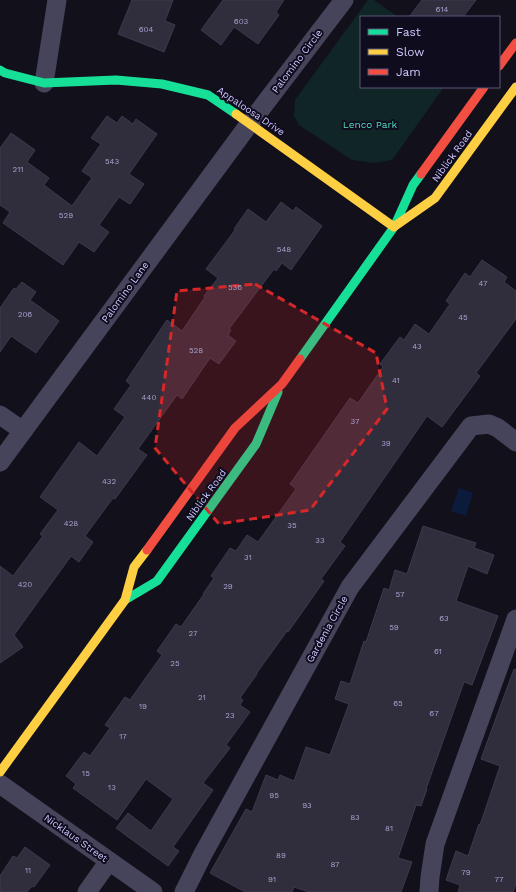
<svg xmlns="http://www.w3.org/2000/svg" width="516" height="892" font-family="'Work Sans',sans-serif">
	<rect width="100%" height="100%" fill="#12101a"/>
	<polygon fill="#0f2526" points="368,0 374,0 398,17 361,17 361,87 444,87 392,160 374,163 352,160 299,125 294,116 295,100"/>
	<polygon fill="#0b1b3b" points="459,488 473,493 466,516 451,511"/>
	<g fill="#302d3d" stroke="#3e394f">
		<polygon points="132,0 173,0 165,21 175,25 164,52 118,34"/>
		<polygon points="223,0 284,0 276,12 279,15 258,44 234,27 221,45 201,30"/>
		<polygon points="422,0 476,0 463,17 409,17"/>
		<polygon points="107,116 117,123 122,116 133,124 136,119 157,134 129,174 144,184 130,204 119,197 99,225 109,232 94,252 79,242 63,265 3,223 10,212 0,205 0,148 11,133 35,150 27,162 49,178 44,185 72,206 92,178 82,171 101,144 91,138"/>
		<polygon points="281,202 293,211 296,207 322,226 291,270 282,263 276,271 274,269 229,329 231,330 228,335 236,341 219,364 210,358 182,399 177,395 138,449 147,455 115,499 113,498 85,536 93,542 79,562 71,556 14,635 23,647 0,663 0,566 13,576 43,536 40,534 58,510 40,497 79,442 97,456 125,417 114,409 131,385 126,381 167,320 182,331 205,297 204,296 218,278 206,269 235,230 234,229 248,209 266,222"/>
		<polygon points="482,260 507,277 504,282 516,291 516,319 476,373 480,376 442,427 427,416 340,542 345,546 321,579 324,581 298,618 288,632 287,631 256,674 257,674 240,698 243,700 240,705 250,712 226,745 230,748 203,783 213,790 173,847 179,851 168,866 116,828 128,813 151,831 173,799 146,779 117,820 73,788 76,784 66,776 84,752 90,756 110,728 105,725 125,697 130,700 162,655 157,651 162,644 176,624 181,627 204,594 203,594 214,578 211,576 230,548 236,551 247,535 258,542 296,489 290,484 350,398 358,403 383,367 380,364 400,337 404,340 415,324 429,334 450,304 446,301 465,273 470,277"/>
		<polygon points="22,282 36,292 30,300 59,321 36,353 11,336 0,352 0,308 14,288 16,289"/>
		<polygon points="423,526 476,543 474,548 494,555 487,574 468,566 456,601 498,616 472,685 464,682 426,789 427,789 421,806 416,805 398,858 412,862 401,892 309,892 294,887 292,892 245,892 210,873 246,809 252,812 266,775 278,780 280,775 294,781 306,747 330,755 349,704 335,699 341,681 350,684 364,641 366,642 384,588 389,590 395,570 407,574"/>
		<polygon points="514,669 516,670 516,884 513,892 458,892 460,885 446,880 456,851 468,856 479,824 480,825 500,766 481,759"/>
		<polygon points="25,847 50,865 34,887 32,886 27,892 0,892 0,876 13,856 17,858"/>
	</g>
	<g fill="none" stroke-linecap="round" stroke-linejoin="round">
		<g stroke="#46445b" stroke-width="19">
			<polyline points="44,83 57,0"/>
			<polyline points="0,415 23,431"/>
			<polyline points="0,462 250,123 344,0"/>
			<polyline points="0,784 153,892"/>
			<polyline points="87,892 109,861"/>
			<polyline points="184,892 203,854 350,587 471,426 489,424 498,428 516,442"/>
			<polyline points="429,892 430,877 435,844 516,619"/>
		</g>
		<g stroke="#16e098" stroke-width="9">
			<polyline points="0,70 5,73 44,83 116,80 162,84 208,95 236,114"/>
			<polyline points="300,359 394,227 413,185 421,174"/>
			<polyline points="125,600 157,581 256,444 278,392"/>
		</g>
		<g stroke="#ffcf43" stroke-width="9">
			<polyline points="236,114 394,227"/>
			<polyline points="395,226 435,198 516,87"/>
			<polyline points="0,772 125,600 134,567 147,550"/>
		</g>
		<g stroke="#f24e42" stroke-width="9">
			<polyline points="499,66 516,43"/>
			<polyline points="421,174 484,87"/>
			<polyline points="147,550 235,428 282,384 300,359"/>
		</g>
	</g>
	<path fill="#d62828" fill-opacity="0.2" stroke="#d62828" stroke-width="3" stroke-dasharray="8 5" stroke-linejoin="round" d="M255,284L376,353L387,409L310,510L219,524L155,448L177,291Z"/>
	<g text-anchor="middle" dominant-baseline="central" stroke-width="4" stroke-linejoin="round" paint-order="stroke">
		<g font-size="8" fill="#a8a1ce">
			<text x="442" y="9">614</text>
			<text x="241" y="21">603</text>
			<text x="146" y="29">604</text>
			<text x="112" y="161">543</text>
			<text x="18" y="169">211</text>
			<text x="66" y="215">529</text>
			<text x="284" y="249">548</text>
			<text x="483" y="283">47</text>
			<text x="235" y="287">536</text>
			<text x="25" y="314">206</text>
			<text x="463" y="317">45</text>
			<text x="417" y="346">43</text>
			<text x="196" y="350">528</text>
			<text x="396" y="380">41</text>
			<text x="149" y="397">440</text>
			<text x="355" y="421">37</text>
			<text x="386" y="443">39</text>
			<text x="109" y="481">432</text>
			<text x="71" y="523">428</text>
			<text x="292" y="525">35</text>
			<text x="320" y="540">33</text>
			<text x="248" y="557">31</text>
			<text x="25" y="584">420</text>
			<text x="228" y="586">29</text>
			<text x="400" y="594">57</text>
			<text x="444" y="618">63</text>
			<text x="394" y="627">59</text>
			<text x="193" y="633">27</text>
			<text x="438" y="651">61</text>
			<text x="175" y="663">25</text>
			<text x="202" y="697">21</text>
			<text x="398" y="703">65</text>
			<text x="143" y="706">19</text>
			<text x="434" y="713">67</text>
			<text x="230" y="715">23</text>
			<text x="123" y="736">17</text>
			<text x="86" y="773">15</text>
			<text x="112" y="787">13</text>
			<text x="274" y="795">95</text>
			<text x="307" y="805">93</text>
			<text x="355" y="817">83</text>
			<text x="389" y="828">81</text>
			<text x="281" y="855">89</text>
			<text x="335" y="864">87</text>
			<text x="28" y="870">11</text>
			<text x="466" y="872">79</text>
			<text x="272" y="879">91</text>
			<text x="499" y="879">77</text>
		</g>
		<g font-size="10" fill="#d0c8ff" stroke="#0f0c1e">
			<text transform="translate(297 61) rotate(-53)">Palomino Circle</text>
			<text transform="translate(251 111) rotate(34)">Appaloosa Drive</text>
			<text transform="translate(452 156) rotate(-54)">Niblick Road</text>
			<text transform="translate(125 292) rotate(-54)">Palomino Lane</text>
			<text transform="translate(206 495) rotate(-54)">Niblick Road</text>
			<text transform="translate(327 629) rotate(-61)">Gardenia Circle</text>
			<text transform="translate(76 838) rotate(35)">Nicklaus Street</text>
		</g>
		<g font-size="10" fill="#54dfc1" stroke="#0f0c1e">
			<text x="370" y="124">Lenco Park</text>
		</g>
	</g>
	<rect x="360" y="16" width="140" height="72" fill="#0f0c1e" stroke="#5c5778"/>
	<rect x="368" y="29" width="20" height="6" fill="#16e098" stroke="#5c5778"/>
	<text x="396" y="36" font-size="12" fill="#d0c8ff">Fast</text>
	<rect x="368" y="49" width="20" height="6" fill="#ffcf43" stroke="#5c5778"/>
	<text x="396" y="56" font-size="12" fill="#d0c8ff">Slow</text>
	<rect x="368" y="69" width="20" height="6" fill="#f24e42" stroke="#5c5778"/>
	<text x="396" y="76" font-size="12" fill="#d0c8ff">Jam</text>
</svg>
